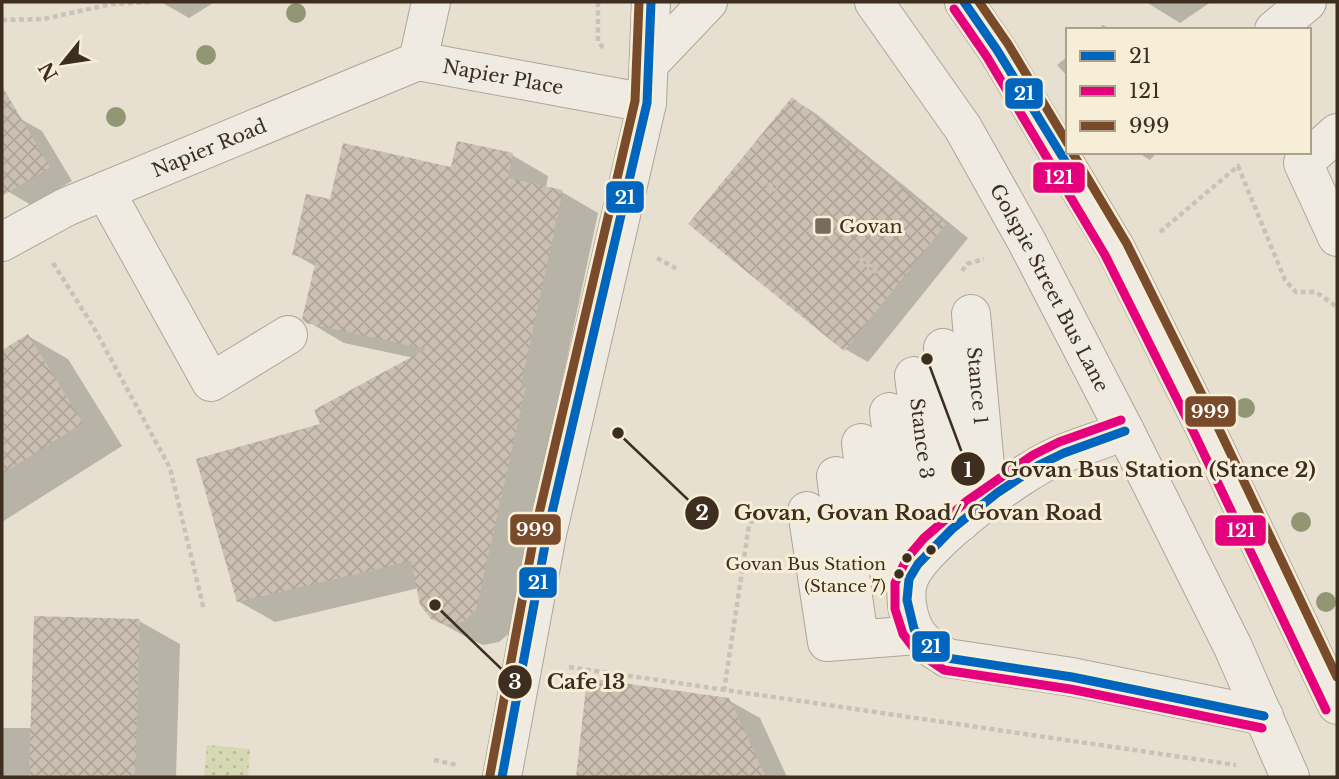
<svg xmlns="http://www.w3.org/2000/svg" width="1339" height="779" font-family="'Libre Baskerville',serif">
	<defs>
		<pattern id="grass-dots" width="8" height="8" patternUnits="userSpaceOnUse" patternTransform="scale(1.75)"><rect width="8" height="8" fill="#d6d7b3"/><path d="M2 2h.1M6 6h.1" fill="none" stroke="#b9b99a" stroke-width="1.8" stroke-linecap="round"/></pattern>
		<pattern id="building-cross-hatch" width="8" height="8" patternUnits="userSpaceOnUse" patternTransform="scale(1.75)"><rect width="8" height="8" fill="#cbbfb2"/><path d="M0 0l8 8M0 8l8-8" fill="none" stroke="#afa499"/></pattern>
	</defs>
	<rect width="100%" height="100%" fill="#e7e0d1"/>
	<polygon fill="url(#grass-dots)" points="207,745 250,749 248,777 204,777"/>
	<g fill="#0003">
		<polygon points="161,2 215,2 189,18"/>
		<polygon points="1146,2 1211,2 1180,23"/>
		<polygon points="1103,25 1112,30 1098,30"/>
		<polygon points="1068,56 1068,77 1057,65"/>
		<polygon points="792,99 815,113 968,238 868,362 845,349"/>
		<polygon points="19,118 42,131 72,181 31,205 9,192 2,180 2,128"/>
		<polygon points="1137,152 1158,152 1150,160"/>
		<polygon points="512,155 548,176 546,188 562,192 598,213 557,405 562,408 512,631 499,642 483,645 470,639 432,618 419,588 275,622 238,601 322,425 414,358 344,343 307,321 317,267 294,254 332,201"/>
		<polygon points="28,336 68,359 122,446 2,522 2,352"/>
		<polygon points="139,621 180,644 176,777 2,777 2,728 32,728"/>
		<polygon points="589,680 728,700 760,718 787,777 578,777"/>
	</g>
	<g fill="url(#building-cross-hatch)">
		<polygon points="2,86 50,167 2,196"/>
		<polygon points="792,97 946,224 844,351 688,224"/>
		<polygon points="457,141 513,153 508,178 563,190 521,385 526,386 476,610 463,622 445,625 431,619 420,605 411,561 237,602 196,459 320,424 314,410 426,349 306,323 302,319 316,260 292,255 306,194 330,199 343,143 451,167"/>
		<polygon points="28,334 83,423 2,474 2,350"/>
		<polygon points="34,616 140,619 135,777 29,777"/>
		<polygon points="587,678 729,698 766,777 576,777"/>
	</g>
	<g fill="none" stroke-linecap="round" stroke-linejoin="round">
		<defs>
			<g id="minor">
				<path id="s1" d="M431,2L418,61L647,103"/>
				<path id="s2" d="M874,2L963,128L1027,242L1125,431L1233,647L1290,777"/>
				<polyline points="964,2 997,50 1116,249 1206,430 1337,705"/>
				<polyline points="1274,30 1307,2"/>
				<polyline points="649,64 708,2"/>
				<polyline points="1337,133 1303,163 1337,237"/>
				<polyline points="105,191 211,382 288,335"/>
				<path id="s3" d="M2,242L66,207L418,61"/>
				<path id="s4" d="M971,314L988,499"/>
				<polyline points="943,348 961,522"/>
				<path id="s5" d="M914,376L936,544"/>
				<polyline points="889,412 910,575"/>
				<path d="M1125,431C1102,440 1078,447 1055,457C1020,473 923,543 909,579C903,595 908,621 918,635C925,645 937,651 947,658L1072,677L1264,716"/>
				<polyline points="861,443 876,555 907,584"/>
				<polyline points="836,476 859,639"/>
				<polyline points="807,511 827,642 917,635"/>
				<polyline points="502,777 547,534 647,103 651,2"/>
			</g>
		</defs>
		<use href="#minor" stroke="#ada599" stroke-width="40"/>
		<g stroke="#c8c2b9" stroke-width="4.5" stroke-dasharray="5 3.5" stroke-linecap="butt">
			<polyline points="598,2 598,41 603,48"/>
			<polyline points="2,20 43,19 112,4 153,2"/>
			<polyline points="755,173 776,190"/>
			<polyline points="1160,232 1238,166 1285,280 1296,292 1316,292 1337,307"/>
			<polyline points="657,258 677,269"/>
			<polyline points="860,258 880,275"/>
			<polyline points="53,263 93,326 170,468 204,610"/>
			<polyline points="962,271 967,264 984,259"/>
			<polyline points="569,667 1236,765"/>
			<polyline points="724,691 749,525 761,511"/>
			<polyline points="434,760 457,765"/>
		</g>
		<use href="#minor" stroke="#efebe3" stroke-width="38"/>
		<defs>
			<g id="bus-1">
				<polyline points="964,2 997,50 1081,187"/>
				<polyline points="1125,431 1064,453 1039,465 997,493 952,529 918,564 909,579 907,600 914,629 924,642 947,658 1072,677 1264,716"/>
				<polyline points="502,777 547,534 647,103 651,2"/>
			</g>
			<g id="bus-2">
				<polyline points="954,9 987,57 1105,255 1195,435 1326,710"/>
				<polyline points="1121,420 1059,442 1033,455 967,501 924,538 907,558 895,583 895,609 903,634 916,651 944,670 1070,689 1262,728"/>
			</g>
			<g id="bus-3">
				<polyline points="979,2 1008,44 1068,144"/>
				<polyline points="1072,152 1127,244 1217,425 1337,677"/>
				<polyline points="490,775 535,531 635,101 639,2"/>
			</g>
		</defs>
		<use href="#bus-1" stroke="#f7eed8" stroke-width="14"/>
		<use href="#bus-2" stroke="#f7eed8" stroke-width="14"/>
		<use href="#bus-3" stroke="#f7eed8" stroke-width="14"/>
		<use href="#bus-1" stroke="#0065bd" stroke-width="9"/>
		<use href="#bus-2" stroke="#e5007d" stroke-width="9"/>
		<use href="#bus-3" stroke="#7a4b2a" stroke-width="9"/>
	</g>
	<g fill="#929673">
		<circle cx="296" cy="13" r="10"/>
		<circle cx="206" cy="55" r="10"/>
		<circle cx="116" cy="117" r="10"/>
		<circle cx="1245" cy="408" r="10"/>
		<circle cx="1301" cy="522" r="10"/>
		<circle cx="1326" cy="602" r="10"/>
	</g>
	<rect fill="#786c5e" stroke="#f7eed8" stroke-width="2.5" x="814" y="217" width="18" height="18" rx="3.5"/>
	<g fill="#3d2e20" stroke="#f7eed8" stroke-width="2.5">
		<circle cx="931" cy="550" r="6"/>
		<circle cx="907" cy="558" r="6"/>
		<circle cx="899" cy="574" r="6"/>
	</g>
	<g text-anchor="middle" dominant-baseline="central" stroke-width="6" stroke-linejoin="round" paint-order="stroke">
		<g font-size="17" fill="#3d2e20" stroke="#f7eed8" text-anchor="end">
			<text x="886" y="564">Govan Bus Station<tspan x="886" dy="22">(Stance 7)</tspan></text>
		</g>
		<g font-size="19" fill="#3d2e20" stroke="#f7eed8">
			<text stroke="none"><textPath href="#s1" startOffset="147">Napier Place</textPath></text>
			<text stroke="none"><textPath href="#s3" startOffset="228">Napier Road</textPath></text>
			<text stroke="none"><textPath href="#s2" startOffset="336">Golspie Street Bus Lane</textPath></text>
			<text stroke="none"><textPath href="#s4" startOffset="72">Stance 1</textPath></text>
			<text stroke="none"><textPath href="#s5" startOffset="63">Stance 3</textPath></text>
		</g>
		<g font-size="19" fill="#3d2e20" stroke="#f7eed8" text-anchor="start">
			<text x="839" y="226">Govan</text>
		</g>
	</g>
	<path fill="none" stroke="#3d2e20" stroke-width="2.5" d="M927 359L968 469M618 433L702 513M435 605L515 682"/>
	<g fill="#3d2e20" stroke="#f7eed8" stroke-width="2.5">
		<circle cx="927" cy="359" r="7"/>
		<circle cx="618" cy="433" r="7"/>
		<circle cx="435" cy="605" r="7"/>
		<circle cx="968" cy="469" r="18"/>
		<circle cx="702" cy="513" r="18"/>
		<circle cx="515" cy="682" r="18"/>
	</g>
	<g font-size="21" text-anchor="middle" font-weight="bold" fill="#fff">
		<text x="968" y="477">1</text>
		<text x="702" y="520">2</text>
		<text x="515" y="689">3</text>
	</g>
	<g font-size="21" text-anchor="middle" font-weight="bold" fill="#3d2e20" stroke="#f7eed8" stroke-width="6" stroke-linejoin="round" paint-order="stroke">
		<text x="1158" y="477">Govan Bus Station (Stance 2)</text>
		<text x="918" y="520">Govan, Govan Road/ Govan Road</text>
		<text x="586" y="689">Cafe 13</text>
	</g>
	<g stroke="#f7eed8" stroke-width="2.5">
		<rect x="1004" y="77" width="40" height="33" rx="7" fill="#0065bd"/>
		<rect x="1032" y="161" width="54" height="33" rx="7" fill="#e5007d"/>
		<rect x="605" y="180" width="40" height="34" rx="7" fill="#0065bd"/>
		<rect x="1184" y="395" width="53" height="33" rx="7" fill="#7a4b2a"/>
		<rect x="509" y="513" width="53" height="33" rx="7" fill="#7a4b2a"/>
		<rect x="1214" y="514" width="53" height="33" rx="7" fill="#e5007d"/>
		<rect x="518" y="566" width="40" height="33" rx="7" fill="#0065bd"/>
		<rect x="911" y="630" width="40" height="33" rx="7" fill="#0065bd"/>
	</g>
	<g font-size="19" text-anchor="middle" font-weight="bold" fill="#fff">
		<text x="1024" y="100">21</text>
		<text x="1059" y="184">121</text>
		<text x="625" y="204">21</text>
		<text x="1210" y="418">999</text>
		<text x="535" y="536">999</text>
		<text x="1241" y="537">121</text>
		<text x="538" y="589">21</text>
		<text x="931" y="653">21</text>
	</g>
	<rect width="1339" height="779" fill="none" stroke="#3d2e20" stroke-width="7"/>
	<rect x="1066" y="28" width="245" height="126" fill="#f7eed8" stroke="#ada18e" stroke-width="2"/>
	<rect x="1080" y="51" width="35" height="10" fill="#0065bd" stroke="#ada18e" stroke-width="2"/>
	<text x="1129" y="63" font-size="21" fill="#3d2e20">21</text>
	<rect x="1080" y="86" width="35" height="10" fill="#e5007d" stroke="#ada18e" stroke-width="2"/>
	<text x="1129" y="98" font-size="21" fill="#3d2e20">121</text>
	<rect x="1080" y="121" width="35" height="10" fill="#7a4b2a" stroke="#ada18e" stroke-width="2"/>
	<text x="1129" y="133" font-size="21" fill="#3d2e20">999</text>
	<g transform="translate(63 63) rotate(240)" stroke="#f7eed8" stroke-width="5" paint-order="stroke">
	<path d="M0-5L12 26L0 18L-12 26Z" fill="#3d2e20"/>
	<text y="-10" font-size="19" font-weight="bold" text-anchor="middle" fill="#3d2e20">N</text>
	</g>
</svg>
